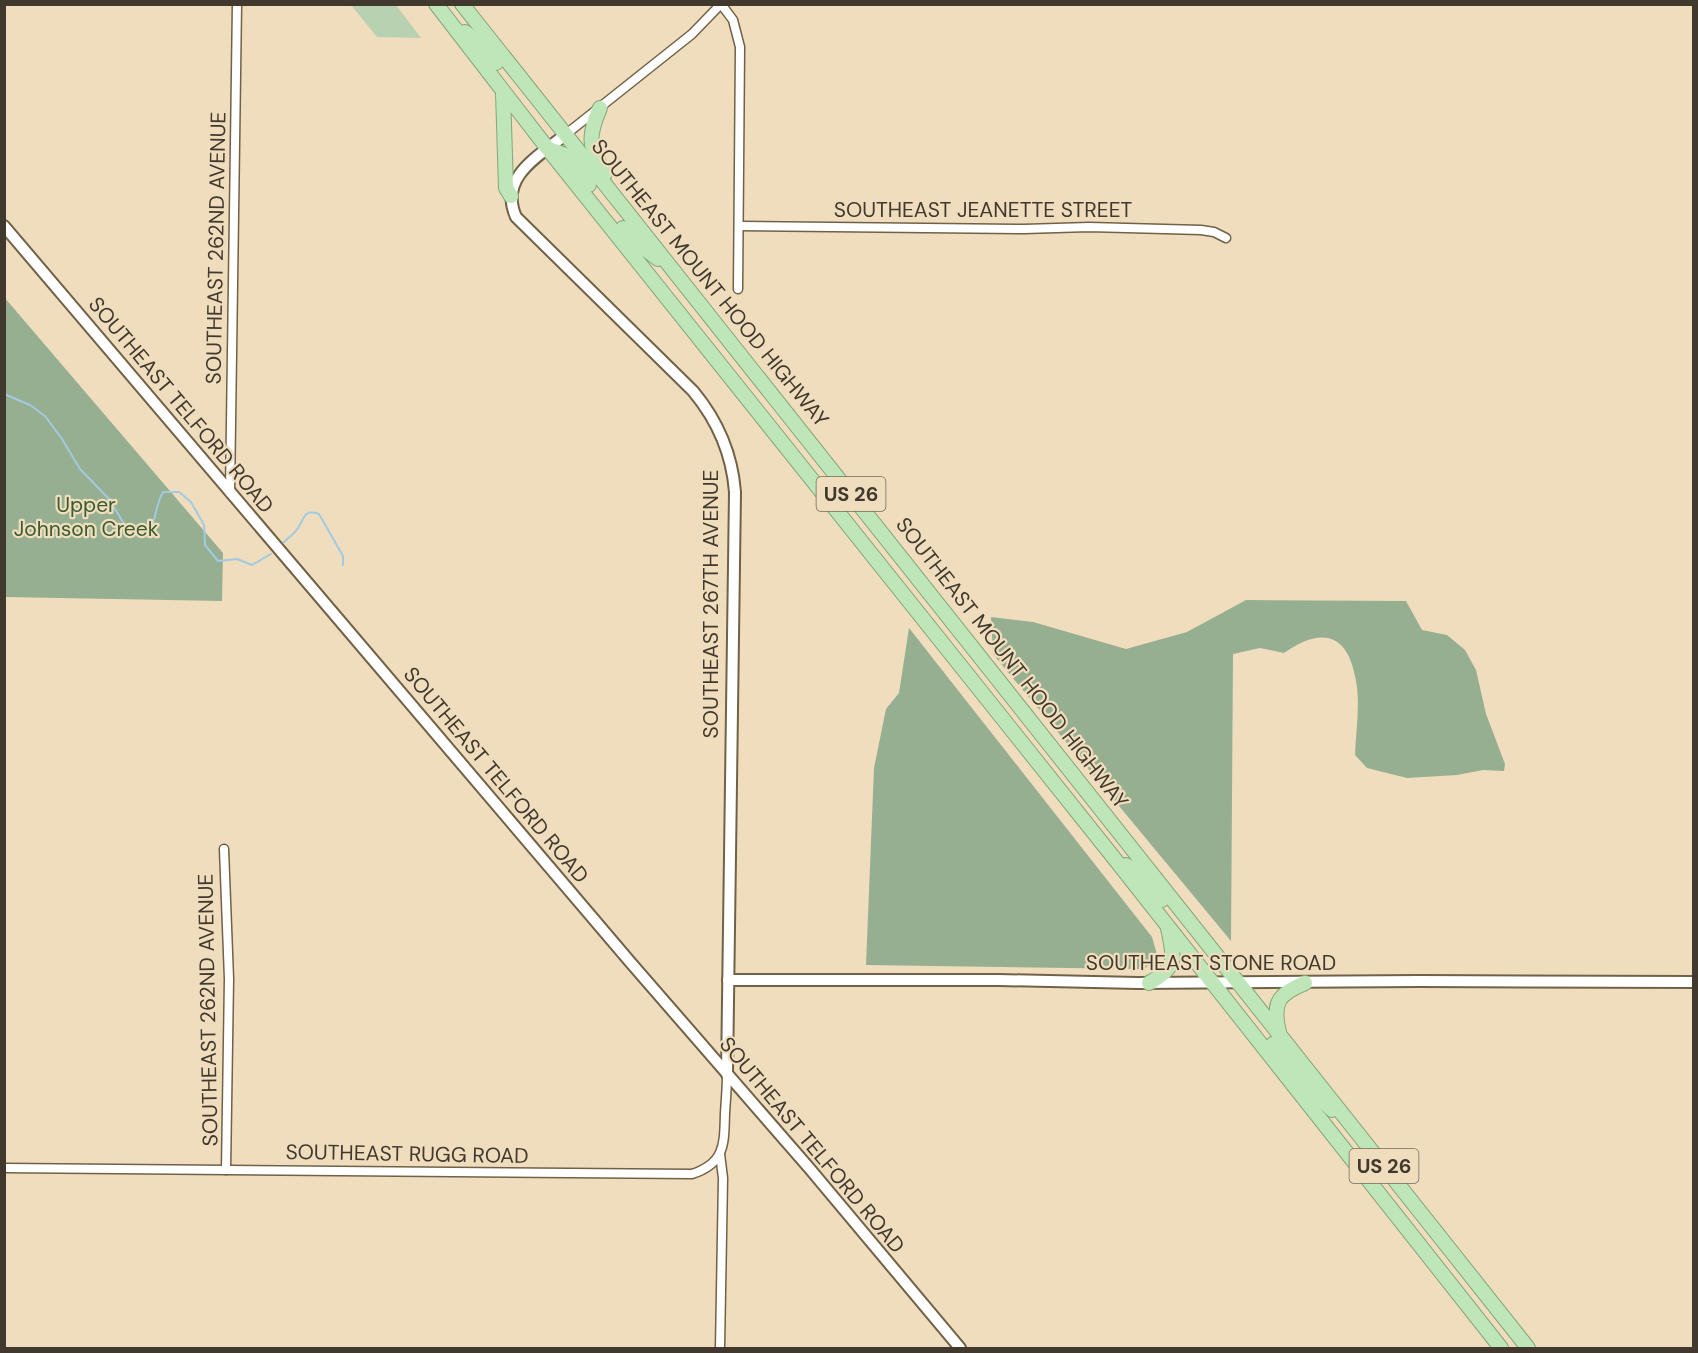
<svg xmlns="http://www.w3.org/2000/svg" width="1698" height="1353" font-family="'DM Sans',sans-serif">
	<rect width="100%" height="100%" fill="#efddbe"/>
	<polygon fill="#b8d1b1" points="351,5 396,5 421,38 377,37"/>
	<g fill="#96af90">
		<polygon points="4,297 223,553 222,601 5,597"/>
		<path d="M1246,600L1406,601L1422,630L1447,635L1465,650L1476,670L1486,714L1505,764L1504,771L1483,770L1457,775L1407,778L1367,768L1355,755C1356,729 1361,701 1355,676C1346,630 1318,629 1284,653L1260,648L1233,654L1231,941L993,654L991,617L1033,622L1126,649L1187,632Z"/>
		<polygon points="909,628 1152,937 1158,958 1144,969 866,965 874,768 886,709 899,693"/>
	</g>
	<g fill="none" stroke-linecap="round" stroke-linejoin="round">
		<g stroke="#a2cae0" stroke-width="2">
			<path d="M4,394L30,405L45,416L62,439L80,469L109,499L129,532H149C157,518 155,506 163,492H179L191,502L204,525L205,545L218,561L237,559L252,565L271,554"/>
			<path d="M284,542C288,538 295,533 298,528C305,518 303,509 319,514L343,556V565"/>
		</g>
		<defs>
			<g id="minor">
				<polyline points="721,4 733,20 740,47 738,289"/>
				<polyline points="565,135 692,34 721,4"/>
				<polyline points="739,226 1024,229 1089,227 1201,230 1214,232 1226,238"/>
				<polyline points="230,493 237,4"/>
				<polyline points="224,849 229,979 226,1170"/>
				<path d="M4,1168L692,1174C726,1163 724,1143 725,1113C726,1099 727,1087 727,1074"/>
				<polyline points="720,1348 723,1178 720,1154"/>
			</g>
			<g id="tertiary">
				<path d="M565,135C539,156 498,177 516,217L693,391C718,421 732,453 735,492L727,1074"/>
				<polyline points="4,226 631,963 810,1169 960,1348"/>
				<polyline points="728,980 999,980 1138,983 1420,981 1694,982"/>
			</g>
			<g id="trunk">
				<polyline points="436,4 548,149 1114,858 1501,1348"/>
				<polyline points="462,4 1528,1348"/>
				<polyline points="465,32 487,50 496,63"/>
				<polyline points="503,92 506,188 511,196"/>
				<path d="M600,108C587,138 589,146 605,174"/>
				<polyline points="549,149 566,155 589,185"/>
				<polyline points="623,228 632,239 658,259"/>
				<polyline points="1126,865 1133,869 1162,900"/>
				<path d="M1149,983C1179,966 1174,959 1168,928"/>
				<path d="M1279,1032C1272,1003 1278,994 1305,983"/>
				<polyline points="1273,1044 1305,1084 1332,1110"/>
			</g>
		</defs>
		<use href="#minor" stroke="#716146" stroke-width="11"/>
		<use href="#tertiary" stroke="#716146" stroke-width="14"/>
		<use href="#trunk" stroke="#87a57c" stroke-width="16"/>
		<use href="#minor" stroke="#fff" stroke-width="8"/>
		<use href="#tertiary" stroke="#fff" stroke-width="10"/>
		<use href="#trunk" stroke="#bee6b8" stroke-width="14"/>
	</g>
	<g text-anchor="middle" dominant-baseline="central" stroke-width="4.5" stroke-linejoin="round" paint-order="stroke">
		<g fill="#efddbe" stroke="#756a58" stroke-width="1.5">
			<rect x="816.5" y="477" width="69" height="34" rx="4.5"/>
			<rect x="1349.5" y="1149" width="69" height="34" rx="4.5"/>
		</g>
		<g font-size="20" font-weight="bold" fill="#41392d">
			<text x="851" y="494">US 26</text>
			<text x="1384" y="1166">US 26</text>
		</g>
		<g font-size="21" fill="#41392d" stroke="#efddbe">
			<text x="983" y="210">SOUTHEAST JEANETTE STREET</text>
			<text transform="translate(216 248) rotate(-89)">SOUTHEAST 262ND AVENUE</text>
			<text transform="translate(710 283) rotate(51)">SOUTHEAST MOUNT HOOD HIGHWAY</text>
			<text transform="translate(181 405) rotate(50)">SOUTHEAST TELFORD ROAD</text>
			<text transform="translate(711 604) rotate(-90)">SOUTHEAST 267TH AVENUE</text>
			<text transform="translate(1012 663) rotate(52)">SOUTHEAST MOUNT HOOD HIGHWAY</text>
			<text transform="translate(496 775) rotate(50)">SOUTHEAST TELFORD ROAD</text>
			<text x="1211" y="963">SOUTHEAST STONE ROAD</text>
			<text transform="translate(208 1010) rotate(-91)">SOUTHEAST 262ND AVENUE</text>
			<text transform="translate(812 1145) rotate(50)">SOUTHEAST TELFORD ROAD</text>
			<text transform="translate(407 1154) rotate(1)">SOUTHEAST RUGG ROAD</text>
		</g>
		<g font-size="21" fill="#385c2e" stroke="#efddbe">
			<text x="86" y="505">Upper<tspan x="86" dy="24">Johnson Creek</tspan></text>
		</g>
	</g>
	<rect width="1698" height="1353" fill="none" stroke="#41392d" stroke-width="12"/>
</svg>
